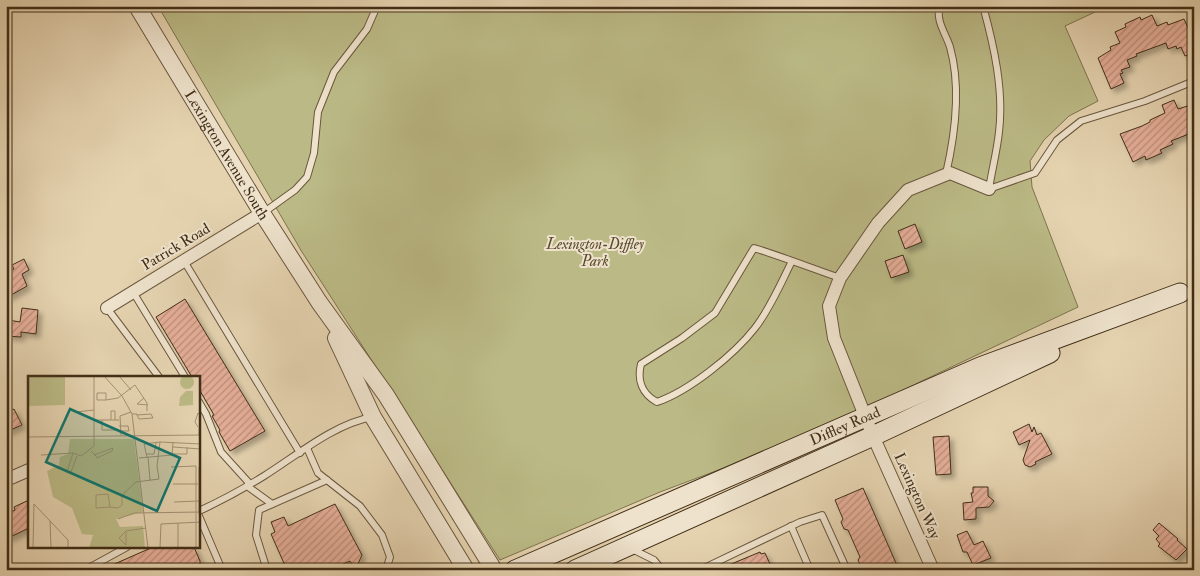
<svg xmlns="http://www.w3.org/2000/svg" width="1200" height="576" font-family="'IM FELL Double Pica',serif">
	<defs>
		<pattern id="building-hatch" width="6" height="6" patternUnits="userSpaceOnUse" patternTransform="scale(1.25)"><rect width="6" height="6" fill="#e5ae98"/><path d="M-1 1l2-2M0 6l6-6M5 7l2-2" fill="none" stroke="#bb8e7b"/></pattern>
		<filter id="shadow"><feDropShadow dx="4" dy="4" stdDeviation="2.5" flood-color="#0004"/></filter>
	</defs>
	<rect width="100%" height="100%" fill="#e5d3b0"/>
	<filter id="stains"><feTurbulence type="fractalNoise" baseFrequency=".004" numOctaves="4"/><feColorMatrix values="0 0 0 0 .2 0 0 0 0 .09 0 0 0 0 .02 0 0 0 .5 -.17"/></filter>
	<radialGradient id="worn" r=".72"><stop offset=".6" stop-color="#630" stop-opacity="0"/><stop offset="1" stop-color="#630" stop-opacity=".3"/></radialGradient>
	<polygon fill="#bbba86" stroke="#7e744e" points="158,6 1108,6 1065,26 1098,101 1069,116 1044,140 1030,161 1032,187 1078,307 844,418 729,466 660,492 500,560 302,252"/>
	<g fill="url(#building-hatch)" stroke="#412e17" filter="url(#shadow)">
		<polygon points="1152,15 1157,26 1167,22 1168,25 1184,19 1194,41 1194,53 1185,56 1181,47 1177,49 1176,46 1168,49 1166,43 1136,54 1137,56 1127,60 1130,67 1121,70 1123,73 1120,74 1124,83 1111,89 1098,58 1111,50 1110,47 1120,43 1115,32 1126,27 1125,24 1140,17 1141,20"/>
		<polygon points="1174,100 1178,109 1194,104 1194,132 1171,141 1173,144 1160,150 1162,153 1146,160 1145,156 1133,162 1120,134 1142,126 1150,122 1150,120 1165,113 1162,105"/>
		<polygon points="915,224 922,242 905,249 898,231"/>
		<polygon points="903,255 909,272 891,278 885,261"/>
		<polygon points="24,259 29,270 22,274 27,286 6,298 6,273 14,269 12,265"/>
		<polygon points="185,299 265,431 230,451 219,432 220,430 212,416 214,415 199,389 199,377 192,377 156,317"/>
		<polygon points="22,308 38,310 36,334 21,332 21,337 6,336 8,320 20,322"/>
		<polygon points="14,409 22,425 6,432 6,413"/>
		<polygon points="1029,424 1032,432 1034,427 1037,435 1041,433 1052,454 1035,462 1036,464 1030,467 1025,465 1023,460 1030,440 1019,445 1013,432"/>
		<polygon points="949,436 951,474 936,475 933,437"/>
		<polygon points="973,487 988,487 988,496 994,501 989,507 976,508 976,519 964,520 963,503 973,502 971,493 973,493"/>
		<polygon points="863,488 899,570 866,570 865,568 861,567 858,560 860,557 848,530 844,529 841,522 843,519 835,500"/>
		<polygon points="29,500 29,528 6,539 6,514 15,510 14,507"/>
		<polygon points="335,504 362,555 355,570 350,561 330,570 287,570 271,534 275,532 271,522 284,517 288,526"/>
		<polygon points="1159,523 1178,539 1177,540 1187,549 1176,560 1158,546 1160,544 1156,539 1159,536 1153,530"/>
		<polygon points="967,531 974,545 983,541 991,558 973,565 967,552 963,552 957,535"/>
		<polygon points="153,547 194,547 200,561 200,570 101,570"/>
		<polygon points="760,552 761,554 765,553 770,564 766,566 767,568 762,570 717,570"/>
	</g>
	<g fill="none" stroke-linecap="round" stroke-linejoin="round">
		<defs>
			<g id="service">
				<path d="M940,6C935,20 946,34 950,47C961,86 955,135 946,174"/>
				<path d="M983,6C994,46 1004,90 999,132C997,151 992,170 989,189L1035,173L1057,140L1081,121L1145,101L1194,81"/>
				<polyline points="263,213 295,190 307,177 314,153 318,112 334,72 367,29 377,6"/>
				<polyline points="184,261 300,453"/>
				<path d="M792,261C781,283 770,309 755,328C734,355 689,391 657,402C642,394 637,380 641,364L682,338L715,313L754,248C783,257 811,268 840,278"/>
				<polyline points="133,292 185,377"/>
				<polyline points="107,308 159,377"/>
				<polyline points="199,402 206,414 221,452 250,484"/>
				<polyline points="307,448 318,473 360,506 382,535 390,557 386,570"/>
				<polyline points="247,486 272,504"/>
				<path d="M199,511C221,501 243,489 264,476C296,456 334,424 372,417"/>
				<polyline points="199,516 222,570"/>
				<polyline points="791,526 810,570"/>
				<polyline points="630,548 654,560 662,570"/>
				<polyline points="85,570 127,547"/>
				<polyline points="267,570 256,535 259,510 327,480"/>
				<polyline points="700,570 800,522 822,515 847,570"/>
			</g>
			<g id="minor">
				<polyline points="107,308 262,213"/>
				<polyline points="6,480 29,470"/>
				<polyline points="933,570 873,436 834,338 829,306 840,278 878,223 908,190 950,173 989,189"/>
			</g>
			<g id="tertiary">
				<path id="s1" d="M137,6L262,213L319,302L386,395L494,570"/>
				<polyline points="336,338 373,417 466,570"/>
			</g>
			<g id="secondary">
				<path id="s2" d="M515,570L980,367L1180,293"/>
				<polyline points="575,570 873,436 1050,353"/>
			</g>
		</defs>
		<use href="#service" stroke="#6a573d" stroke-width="8"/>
		<use href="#minor" stroke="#6a573d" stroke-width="14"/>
		<use href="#tertiary" stroke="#6a573d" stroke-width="18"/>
		<use href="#secondary" stroke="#412e17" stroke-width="21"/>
		<use href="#service" stroke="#eee2cc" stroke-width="6"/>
		<use href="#minor" stroke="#eee2cc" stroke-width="12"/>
		<use href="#tertiary" stroke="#eee2cc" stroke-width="16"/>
		<use href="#secondary" stroke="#eee2cc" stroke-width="19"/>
	</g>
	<g text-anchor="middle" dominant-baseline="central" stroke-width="4" stroke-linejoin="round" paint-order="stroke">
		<g font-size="15" fill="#412e17" stroke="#eee2cc">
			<text stroke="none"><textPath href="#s1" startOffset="174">Lexington Avenue South</textPath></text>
			<text transform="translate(176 247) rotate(-31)">Patrick Road</text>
			<text stroke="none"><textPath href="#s2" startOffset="360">Diffley Road</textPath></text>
			<text transform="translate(917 496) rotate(66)">Lexington Way</text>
		</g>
		<g font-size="15" font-style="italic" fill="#594a2d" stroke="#eee2cc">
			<text x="595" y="244">Lexington-Diffley<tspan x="595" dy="17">Park</tspan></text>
		</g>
	</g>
	<g transform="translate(28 376)">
		<rect width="172" height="172" fill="#e5d3b0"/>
		<path d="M152 6a7 7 0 1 1 14 0a7 7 0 1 1-14 0ZM0,0H37V29L0,30ZM158,15H165V29L151,30L152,21ZM42,63H106L115,136L88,143L92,151L115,150L117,172H61L65,159L54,158L44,132L25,121L19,95L31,89L32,81L40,78Z" fill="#bbba86"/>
		<path fill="none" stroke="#a39173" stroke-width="1" d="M76,0L94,20L104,38M91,0L103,14M69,17H78V24H69ZM116,22L109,28L120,29M78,24L90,22L107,9L119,27V35M48,36L66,34M104,38L120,172M104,38H109V39L111,43L125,42L123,38L109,39M66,44H91M74,44V54H91M83,44V35H87V44M170,51L167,46L170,37L172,39L171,59M91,55H101L100,50H91M93,59L92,40L103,36M0,61L173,59M145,71L173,73M63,75L68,80L69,82L84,75L85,72L66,79M45,77L53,80L66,70V1M45,77L39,96H43L49,80M118,78H126L128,67M145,78H159V71M13,79L45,77M119,81L116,68L132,66M120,81L122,104M111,82L144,79L145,66M143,91L168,90M145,108H170M146,126L171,125M6,128L40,164V172M82,131L68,132V119L80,118L82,131L90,132L94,129V119L108,106L131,103L129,90L132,66L173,68M171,138V91M90,143L106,137L173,136M22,145L23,172M150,147V172M98,155V169L91,162L98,155L118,152M5,172L6,128M132,172L133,148L173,146M168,172V90"/>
		<path fill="#0f766e" fill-opacity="0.15" stroke="#0f766e" stroke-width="2.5" d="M42,33L152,82L129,135L18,86Z"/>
		<rect width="172" height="172" fill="none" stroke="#412e17" stroke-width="2.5"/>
	</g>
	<rect width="1200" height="576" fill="none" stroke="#e5d3b0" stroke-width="25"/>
	<rect x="8" y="8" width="1185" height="561" fill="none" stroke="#412e17" stroke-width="2.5"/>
	<rect x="12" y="12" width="1175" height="551" fill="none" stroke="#412e17"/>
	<rect width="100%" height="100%" filter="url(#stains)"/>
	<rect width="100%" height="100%" fill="url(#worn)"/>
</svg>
